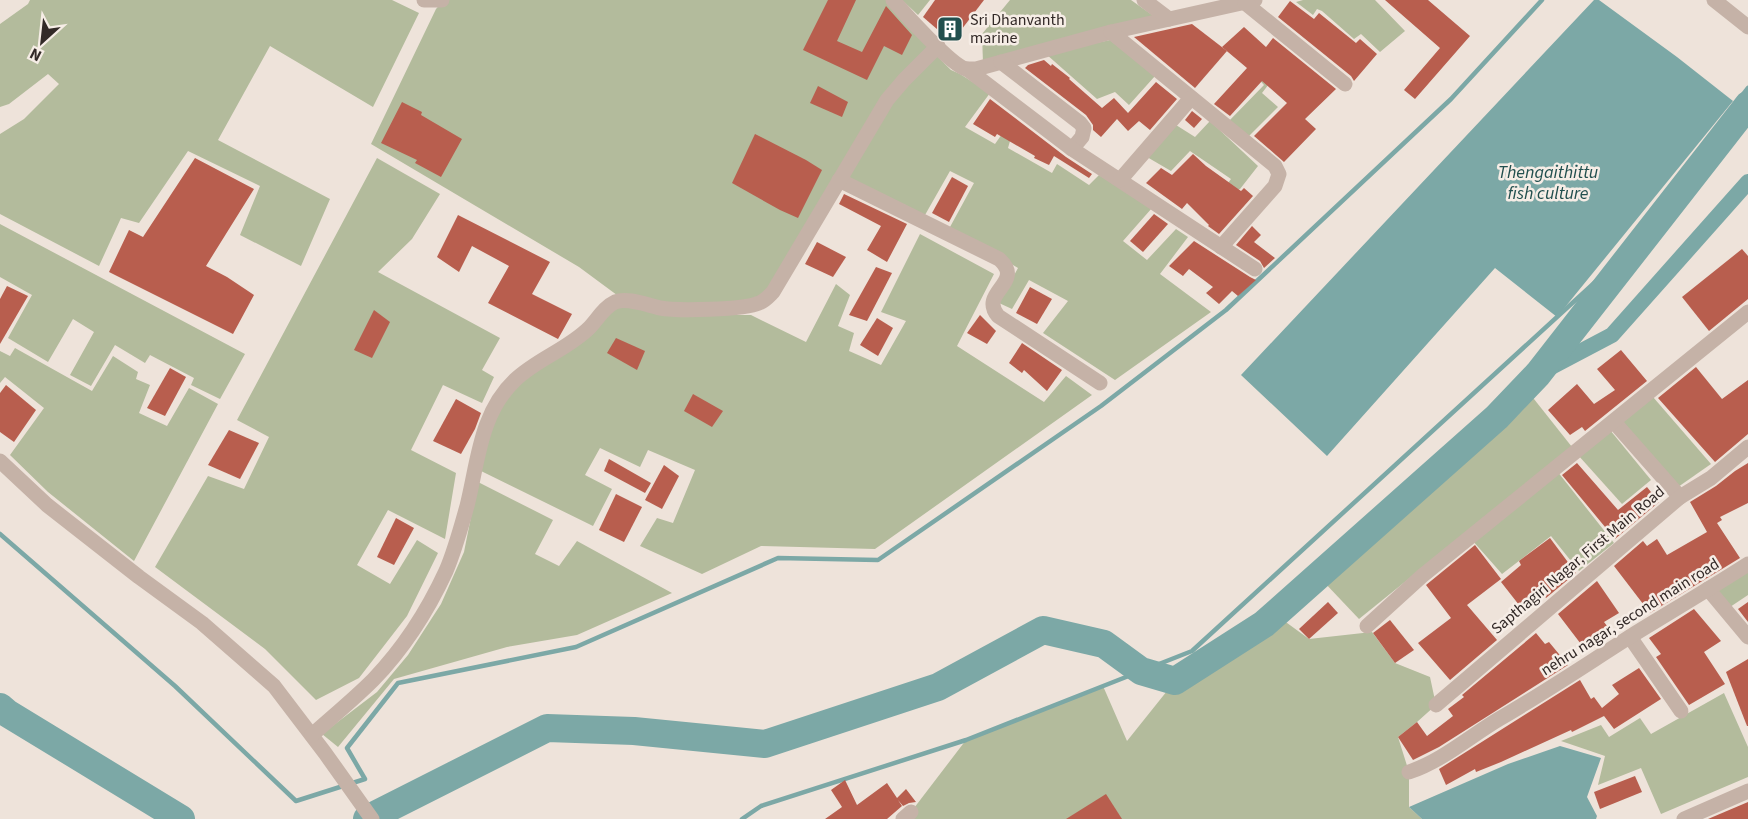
<svg xmlns="http://www.w3.org/2000/svg" width="1748" height="819" font-family="'Source Sans 3',sans-serif">
	<rect width="100%" height="100%" fill="#eee3da"/>
	<g fill="#b3bb9c">
		<polygon points="30,0 392,0 419,13 373,107 270,46 218,140 330,199 301,266 240,235 260,186 188,151 139,223 121,218 99,266 0,214 0,134 24,119 59,84 48,74 9,104 0,107 0,24 28,4"/>
		<polygon points="444,0 893,0 938,46 887,100 773,292 726,307 625,301 579,267 371,144 436,9"/>
		<polygon points="902,0 930,0 918,15"/>
		<polygon points="1010,0 1131,0 1155,17 983,63 982,34"/>
		<polygon points="1303,0 1375,0 1405,31 1380,52 1361,34 1354,39 1322,11 1317,9 1313,15 1296,2"/>
		<polygon points="1110,40 1155,76 1129,105 1115,92 1097,99 1046,54"/>
		<polygon points="937,56 951,70 960,74 990,93 965,127 995,144 1002,134 1010,141 1008,148 1052,173 1057,164 1089,185 1099,175 1152,208 1123,241 1147,260 1176,229 1188,237 1160,274 1211,312 1115,380 1043,333 1068,301 1029,280 1012,309 999,303 1018,268 950,227 974,183 950,171 925,215 848,177 894,99"/>
		<polygon points="1285,63 1262,93 1278,107 1248,137 1228,122 1264,85 1252,72"/>
		<polygon points="1210,121 1258,166 1240,189 1228,192 1223,190 1231,179 1190,151 1171,171 1147,157 1176,125 1195,137"/>
		<polygon points="377,158 440,194 412,239 378,272 500,338 482,370 494,377 482,403 443,385 411,450 456,473 445,539 388,510 357,565 390,584 417,540 438,553 407,616 359,678 316,700 265,649 155,567 208,476 244,489 269,437 237,420"/>
		<polygon points="0,224 245,354 220,399 191,385 194,378 150,355 145,363 115,345 91,386 70,375 94,332 73,319 48,362 8,338 32,295 0,277"/>
		<polygon points="920,234 994,274 957,346 1044,402 1066,376 1092,395 875,549 761,546 702,574 640,546 657,518 673,523 695,470 648,450 640,467 600,448 585,475 612,489 593,526 481,471 484,449 503,401 524,380 609,312 618,308 637,307 666,315 751,315 806,342 836,284 850,295 838,326 854,333 849,351 881,365 906,321 881,312"/>
		<polygon points="15,348 92,391 113,356 138,372 136,379 150,385 139,413 167,426 189,388 218,404 134,561 48,492 10,455 44,408 5,377 0,383 0,351 10,356"/>
		<polygon points="1530,394 1572,447 1359,619 1323,581"/>
		<polygon points="1653,397 1711,464 1678,487 1623,422"/>
		<polygon points="1610,430 1651,480 1622,504 1578,455"/>
		<polygon points="1557,471 1614,543 1579,571 1551,536 1502,574 1472,540"/>
		<polygon points="478,482 553,520 535,554 559,566 577,541 672,593 577,635 507,647 394,679 338,747 322,734 377,692 408,655 441,604 464,552"/>
		<polygon points="1748,571 1748,595 1730,607 1715,591"/>
		<polygon points="1283,620 1309,639 1372,632 1395,663 1430,677 1436,705 1417,722 1398,737 1409,772 1409,807 1422,819 903,819 911,812 966,740 1103,686 1127,741 1175,681"/>
		<polygon points="1724,693 1748,747 1748,777 1661,814 1641,768 1598,785 1605,756 1561,741 1601,725 1609,737 1640,718 1651,734"/>
	</g>
	<g fill="#7ca8a6">
		<polygon points="1594,0 1599,0 1677,57 1733,101 1557,317 1495,268 1327,456 1241,375"/>
		<polygon points="1560,746 1601,758 1587,797 1597,816 1596,819 1422,819 1409,807 1508,764"/>
	</g>
	<g fill="none" stroke-linecap="round" stroke-linejoin="round">
		<g stroke="#7ca8a6" stroke-width="4.5">
			<polyline points="0,534 175,686 296,801 365,779 347,748 398,683 576,647 778,558 878,560 1101,406 1226,310 1451,99 1542,0"/>
			<polyline points="742,819 761,806 966,740 1192,651 1604,274 1748,88"/>
		</g>
		<polyline stroke="#7ca8a6" stroke-width="16" points="1538,374 1612,335 1748,182"/>
		<g stroke="#7ca8a6" stroke-width="28">
			<polyline points="0,707 7,713 181,819"/>
			<polyline points="367,819 547,728 634,731 765,744 938,687 1043,630 1104,644 1141,671 1175,681 1264,624 1497,417 1538,374 1748,105"/>
		</g>
	</g>
	<g fill="#b85e4e">
		<polygon points="828,0 856,0 837,41 862,52 886,6 912,35 902,55 884,46 867,80 803,50"/>
		<polygon points="935,0 984,0 952,42 923,17"/>
		<polygon points="1385,0 1428,0 1470,36 1415,99 1404,90 1440,48"/>
		<polygon points="1290,1 1314,19 1319,13 1356,43 1360,39 1377,54 1354,81 1351,76 1278,17"/>
		<polygon points="1192,24 1227,51 1195,88 1134,37"/>
		<polygon points="1244,27 1266,47 1273,38 1336,89 1305,119 1316,129 1284,162 1254,136 1287,103 1262,81 1230,116 1214,104 1247,68 1222,47"/>
		<polygon points="1044,60 1051,66 1052,64 1070,78 1069,79 1102,108 1114,98 1128,113 1156,82 1177,99 1150,130 1139,121 1128,131 1117,119 1101,137 1093,130 1093,125 1086,115 1025,68 1028,65"/>
		<polygon points="818,86 848,102 842,117 810,103"/>
		<polygon points="990,99 1066,157 1092,174 1089,178 1054,156 1049,165 1034,158 1035,156 997,134 995,137 973,124"/>
		<polygon points="402,102 422,112 421,115 462,139 441,177 415,163 417,160 381,143"/>
		<polygon points="1192,111 1202,119 1194,128 1185,120"/>
		<polygon points="755,134 806,160 822,170 798,218 780,210 732,183"/>
		<polygon points="1193,154 1206,166 1241,191 1244,188 1253,196 1219,234 1208,226 1209,225 1187,203 1182,209 1146,183 1161,168 1172,175"/>
		<polygon points="195,158 254,189 206,266 227,277 254,295 233,334 109,272 129,230 143,237"/>
		<polygon points="952,177 968,186 949,222 932,213"/>
		<polygon points="844,194 907,224 887,262 867,250 881,226 839,204"/>
		<polygon points="1154,214 1168,224 1143,252 1130,241"/>
		<polygon points="458,215 550,262 532,294 572,314 558,339 488,303 509,266 472,246 459,272 437,257"/>
		<polygon points="1252,226 1261,235 1254,242 1275,258 1264,268 1260,261 1236,245"/>
		<polygon points="1194,241 1250,277 1256,280 1238,296 1232,291 1219,304 1206,293 1213,287 1189,269 1183,276 1169,266"/>
		<polygon points="817,242 846,257 833,277 805,264"/>
		<polygon points="1742,249 1748,256 1748,299 1709,331 1682,297"/>
		<polygon points="876,267 892,273 867,321 849,315"/>
		<polygon points="7,286 28,296 0,344 0,299"/>
		<polygon points="1030,287 1052,299 1037,324 1016,313"/>
		<polygon points="374,310 390,322 372,358 354,350"/>
		<polygon points="980,315 996,331 987,344 967,333"/>
		<polygon points="877,318 893,328 878,356 860,345"/>
		<polygon points="616,338 645,351 637,370 607,353"/>
		<polygon points="1022,343 1062,370 1047,391 1024,370 1022,373 1009,363"/>
		<polygon points="1621,350 1647,381 1585,431 1582,427 1570,435 1548,410 1577,384 1594,404 1615,390 1597,369"/>
		<polygon points="1696,367 1722,399 1748,380 1748,434 1715,462 1658,398"/>
		<polygon points="170,368 186,377 165,416 147,408"/>
		<polygon points="6,385 36,410 14,442 0,432 0,393"/>
		<polygon points="693,394 723,411 712,427 684,411"/>
		<polygon points="456,399 481,413 475,429 461,454 433,441"/>
		<polygon points="229,430 259,443 240,479 208,465"/>
		<polygon points="609,459 651,483 645,493 604,471"/>
		<polygon points="1577,463 1618,510 1647,487 1659,502 1615,539 1562,475"/>
		<polygon points="1748,463 1748,503 1720,517 1722,520 1717,523 1740,558 1650,613 1614,566 1643,541 1647,546 1657,539 1667,555 1707,532 1690,502 1716,486 1735,471"/>
		<polygon points="664,465 679,476 662,509 645,500"/>
		<polygon points="616,494 642,507 624,542 599,530"/>
		<polygon points="396,518 414,528 394,565 377,557"/>
		<polygon points="1550,538 1576,573 1546,598 1544,595 1523,610 1501,582 1521,565 1519,561"/>
		<polygon points="1475,545 1501,579 1467,605 1497,640 1450,680 1418,643 1451,618 1426,585"/>
		<polygon points="1597,581 1619,613 1604,622 1614,635 1587,652 1558,614"/>
		<polygon points="1328,602 1338,613 1309,639 1299,629"/>
		<polygon points="1748,602 1748,622 1738,609"/>
		<polygon points="1694,609 1721,641 1704,652 1725,684 1689,705 1656,657 1661,654 1649,638"/>
		<polygon points="1390,620 1414,650 1395,663 1373,633"/>
		<polygon points="1536,633 1545,644 1549,642 1568,665 1439,747 1413,760 1398,737 1417,722 1427,736 1453,716 1448,709 1464,697 1462,695"/>
		<polygon points="1748,659 1748,726 1747,726 1726,672"/>
		<polygon points="1639,668 1661,699 1614,729 1604,716 1572,732 1571,730 1501,762 1476,772 1475,769 1446,785 1439,769 1580,680 1591,699 1594,697 1602,708 1619,694 1612,685"/>
		<polygon points="1635,776 1642,792 1600,809 1594,792"/>
		<polygon points="845,780 857,805 887,783 897,798 906,789 916,802 909,803 903,806 898,800 902,806 887,819 825,819 842,807 831,790"/>
		<polygon points="1106,794 1122,819 1066,819"/>
		<polygon points="1748,802 1748,819 1708,819"/>
	</g>
	<g fill="none" stroke-linecap="round" stroke-linejoin="round">
		<g stroke="#c5b2a7" stroke-width="15">
			<polyline points="424,0 442,0"/>
			<path d="M893,0C905,14 951,65 966,69C968,69 974,69 976,69L1111,32L1255,0"/>
			<polyline points="1144,0 1169,19"/>
			<polyline points="1714,0 1748,27"/>
			<polyline points="1245,3 1345,84"/>
			<polyline points="1111,32 1275,166 1279,174 1275,186 1221,247"/>
			<polyline points="1001,62 1080,123 1084,128 1082,137 1072,149"/>
			<polyline points="967,69 1072,149 1255,269"/>
			<path d="M839,180L999,259C1026,283 978,292 998,316L1100,383"/>
			<polyline points="1120,180 1191,98"/>
			<polyline points="1614,422 1680,497"/>
			<polyline points="0,461 47,505 139,577 202,623 274,686 325,753 372,819"/>
			<polyline points="1708,589 1748,637"/>
			<polyline points="1367,626 1422,576 1748,312"/>
			<polyline points="1630,637 1681,711"/>
			<polyline points="1436,705 1680,497 1711,478 1748,447"/>
			<path d="M312,735C332,717 354,699 373,680C403,649 428,610 446,571C455,550 461,527 467,506C478,462 480,413 515,380C537,359 568,349 589,328C597,320 604,307 615,302C627,297 647,305 660,308C677,311 744,310 759,303C765,301 769,296 773,292L887,100L904,80L938,46"/>
			<path d="M1409,772C1442,761 1469,737 1499,719C1544,693 1587,664 1631,636C1670,612 1709,589 1748,564"/>
			<polyline points="903,819 911,812"/>
			<polyline points="1684,819 1748,791"/>
		</g>
	</g>
	<defs>
		<symbol id="building-square" viewBox="-11 -11 22 22"><rect x="-9" y="-9" width="18" height="18" rx="4" fill="#214f4e" stroke="#f6ede6"/><path d="M-4-6H4V6H1V3H-1V6H-4ZM-2.5-4.3h1.7v1.8h-1.7ZM.8-4.3h1.7v1.8H.8ZM-2.5-1h1.7V.8h-1.7ZM.8-1h1.7V.8H.8Z" fill="#fff"/></symbol>
	</defs>
	<g fill-rule="evenodd">
		<use href="#building-square" x="935" y="14" width="30" height="30"/>
	</g>
	<g text-anchor="middle" dominant-baseline="central" stroke-width="5" stroke-linejoin="round" paint-order="stroke">
		<g font-size="16" fill="#322927" stroke="#f6ede6" text-anchor="start">
			<text x="970" y="20">Sri Dhanvanth<tspan x="970" dy="18">marine</tspan></text>
		</g>
		<g font-size="16" fill="#322927" stroke="#f6ede6">
			<text transform="translate(1578 560) rotate(-40)">Sapthagiri Nagar, First Main Road</text>
			<text transform="translate(1630 617) rotate(-32)">nehru nagar, second main road</text>
		</g>
		<g font-size="18" font-style="italic" fill="#214f4e" stroke="#f6ede6">
			<text x="1548" y="172">Thengaithittu<tspan x="1548" dy="21">fish culture</tspan></text>
		</g>
	</g>
	<g transform="translate(42 42) rotate(207)" stroke="#f6ede6" stroke-width="4.5" paint-order="stroke">
	<path d="M0-4.5L10 22L0 15L-10 22Z" fill="#322927"/>
	<text y="-9" font-size="16" font-weight="bold" text-anchor="middle" fill="#322927">N</text>
	</g>
</svg>
